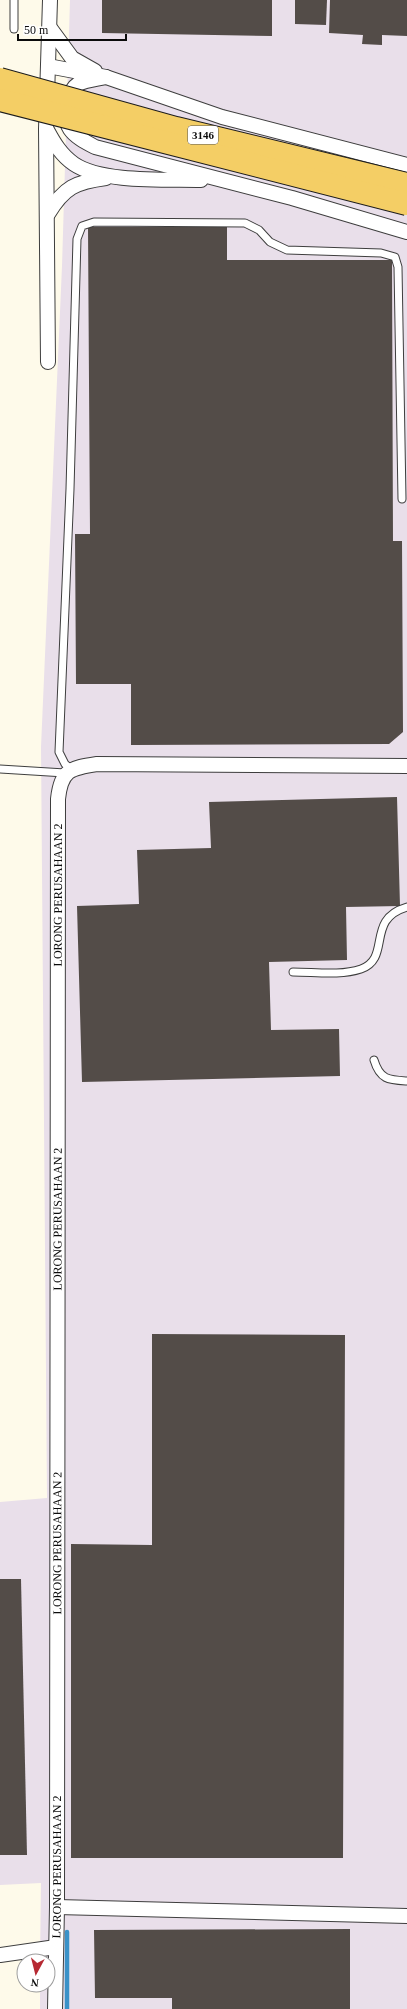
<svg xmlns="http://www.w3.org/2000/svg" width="407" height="2009" font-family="Georgia,serif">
	<rect width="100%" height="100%" fill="#fefaea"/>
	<polygon fill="#e9dfea" points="70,0 407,0 407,2009 40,2009 40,1985 48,1985 48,1961 40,1961 41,1883 0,1885 0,1502 47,1498 41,747 62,266"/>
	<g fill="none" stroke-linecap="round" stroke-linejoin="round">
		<polyline stroke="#3a92c8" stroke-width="4.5" points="67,2009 67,1932"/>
	</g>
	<g fill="#534c48">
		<polygon points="102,0 272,0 272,36 102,33"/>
		<polygon points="295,0 327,0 326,25 295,24"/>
		<polygon points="330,0 407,0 407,36 382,35 382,45 362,44 363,35 329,33"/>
		<polygon points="88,227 227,227 227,260 392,260 393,541 402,541 403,732 389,744 131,745 131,684 76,684 75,534 90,534"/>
		<polygon points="397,797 400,906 346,907 347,960 269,962 271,1030 339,1029 340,1076 82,1082 77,906 139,904 137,850 211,848 209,802"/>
		<polygon points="152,1334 345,1335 343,1858 71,1858 71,1544 152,1545"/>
		<polygon points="0,1579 21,1579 27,1855 0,1855"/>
		<polygon points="350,1929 350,2009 172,2009 172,1998 95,1998 94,1930"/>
	</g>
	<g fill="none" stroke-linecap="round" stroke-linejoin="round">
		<defs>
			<g id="service">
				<polyline points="14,0 14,29"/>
				<polyline points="0,769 65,773"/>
				<polyline points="71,769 65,764 59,752 70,489 77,239 82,226 94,222 245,223 259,230 270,242 287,250 381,253 395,257 398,267 402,499"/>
				<path d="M293,972C315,972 340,976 361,969C392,958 365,919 407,907"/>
				<path d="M374,1060C380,1080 389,1080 407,1081"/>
			</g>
			<g id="minor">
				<polyline points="50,28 72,58 95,71"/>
				<polyline points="48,66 106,77 222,117 407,165"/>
				<path d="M106,77C98,79 86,80 78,84C72,88 71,93 69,99C60,127 72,135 95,147L292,198L407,232"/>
				<path d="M47,130C54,143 61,155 74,164C102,183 166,179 201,180"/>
				<path d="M48,214C64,187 76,182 106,178"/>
				<polyline points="48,362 46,129 50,0"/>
				<polyline points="57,1907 407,1916"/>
				<polyline points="0,1955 56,1947"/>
				<path id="s1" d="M55,2009L57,1907L58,799C61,770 70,768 97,764L407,766"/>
			</g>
		</defs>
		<use href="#service" stroke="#3e3e3e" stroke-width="9"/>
		<use href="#minor" stroke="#3e3e3e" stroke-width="16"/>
		<use href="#service" stroke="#fff" stroke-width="7"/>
		<use href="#minor" stroke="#fff" stroke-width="14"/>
		<defs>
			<g id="primary-bridge">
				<polyline points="0,79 176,128 407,184"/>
				<polyline points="0,100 407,204"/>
			</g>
		</defs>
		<use href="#primary-bridge" stroke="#1c1c1c" stroke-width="24" stroke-linecap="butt"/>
		<use href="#primary-bridge" stroke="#f4ce65" stroke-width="22"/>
	</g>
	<g text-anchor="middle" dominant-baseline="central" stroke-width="4" stroke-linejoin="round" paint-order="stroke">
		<rect fill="#fff" stroke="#545454" stroke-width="1" x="188" y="126" width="30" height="18" rx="3"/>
		<g font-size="11" font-weight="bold" fill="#0b0b0b">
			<text x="203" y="135">3146</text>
		</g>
		<g font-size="12" fill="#0b0b0b" stroke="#fff">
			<text stroke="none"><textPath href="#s1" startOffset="1114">LORONG PERUSAHAAN 2</textPath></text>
			<text stroke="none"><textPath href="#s1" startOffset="790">LORONG PERUSAHAAN 2</textPath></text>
			<text stroke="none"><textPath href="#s1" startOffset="466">LORONG PERUSAHAAN 2</textPath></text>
			<text stroke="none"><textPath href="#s1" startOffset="142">LORONG PERUSAHAAN 2</textPath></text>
		</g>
	</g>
	<g transform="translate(36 1973) rotate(187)"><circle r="19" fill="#ffffff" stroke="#9d9d9d"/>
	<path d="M0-3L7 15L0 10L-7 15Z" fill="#b62932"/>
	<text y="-6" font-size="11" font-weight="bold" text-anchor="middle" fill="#0b0b0b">N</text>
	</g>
	<path d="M18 34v6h108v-6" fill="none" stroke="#0b0b0b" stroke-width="2"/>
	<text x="24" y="34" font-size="12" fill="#0b0b0b" stroke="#ffffff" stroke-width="3" paint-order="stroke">50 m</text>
</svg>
